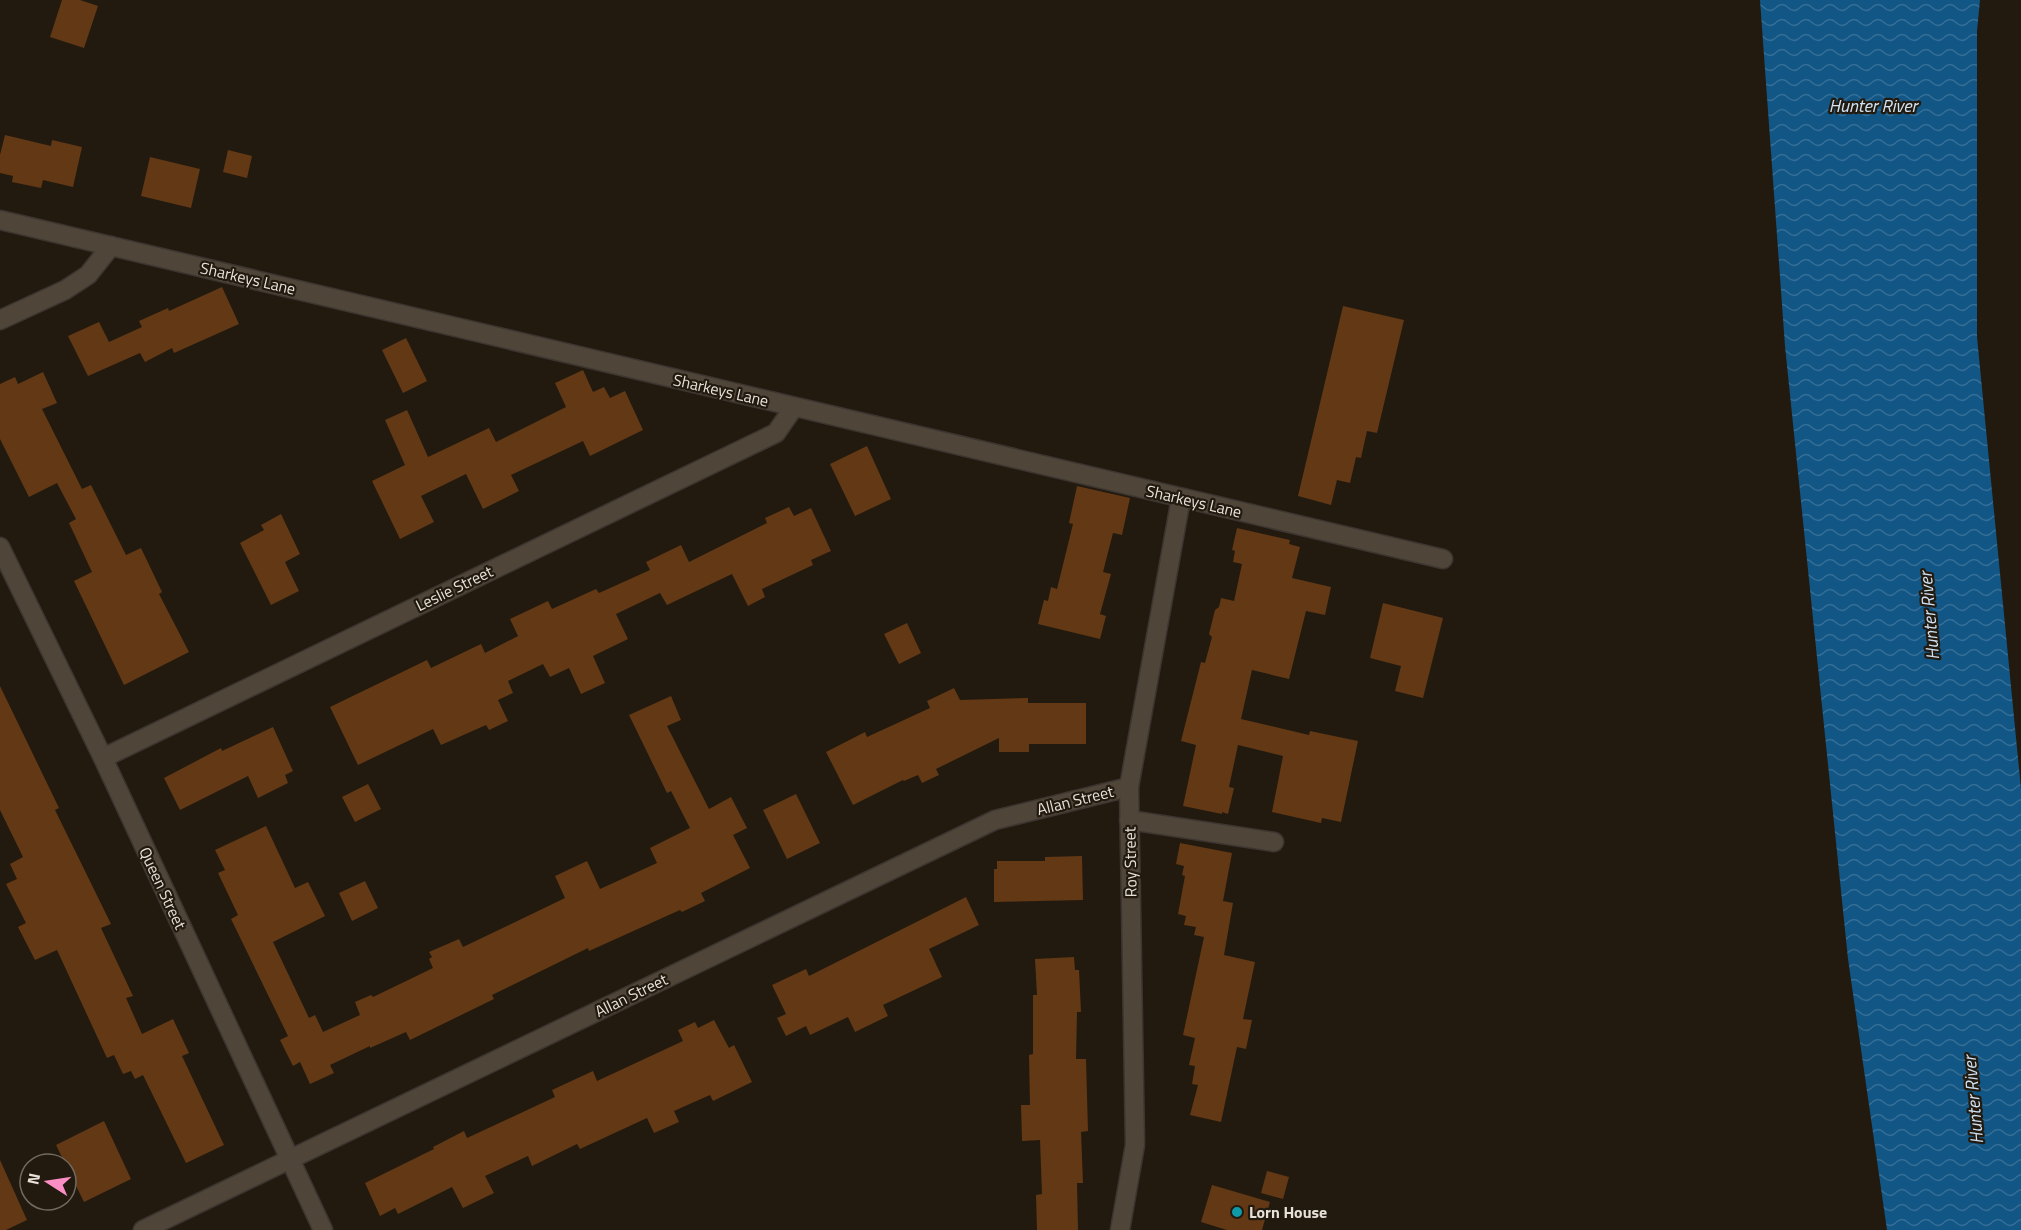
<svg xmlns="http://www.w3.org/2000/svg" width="2021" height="1230" font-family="'Titillium Web',sans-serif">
	<defs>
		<pattern id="water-waves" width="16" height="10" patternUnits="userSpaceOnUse" patternTransform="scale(1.5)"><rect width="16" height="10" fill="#125686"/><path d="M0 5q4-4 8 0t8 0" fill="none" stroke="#346e96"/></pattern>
	</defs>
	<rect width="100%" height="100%" fill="#221a0f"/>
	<polygon fill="url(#water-waves)" points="1760,0 1980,0 1977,31 1977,337 2021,789 2021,1230 1887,1230 1848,959 1785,346"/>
	<g fill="#623815">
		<polygon points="62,0 80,0 98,6 84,48 50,37"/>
		<polygon points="5,135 51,146 52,140 82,147 73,187 43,180 41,188 12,182 13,176 0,173 0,155"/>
		<polygon points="228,150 252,156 247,178 223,172"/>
		<polygon points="150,157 200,169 191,208 141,196"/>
		<polygon points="222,287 239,324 174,353 172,348 145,362 140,353 88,376 68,336 99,322 109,342 142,327 139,321 168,308 169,311"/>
		<polygon points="1343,306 1404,320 1377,433 1367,431 1361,458 1356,457 1350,483 1337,480 1331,505 1298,496"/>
		<polygon points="406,338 427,381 403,393 382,350"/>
		<polygon points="583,370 593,392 604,387 610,398 625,391 643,430 590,456 583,441 511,475 519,491 483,509 466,474 421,496 434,522 400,539 372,481 405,465 385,420 407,410 428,457 489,428 496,442 566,407 555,383"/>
		<polygon points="43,372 57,403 42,409 82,489 91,485 126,555 141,548 162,592 159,594 189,652 124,685 74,581 92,572 69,523 76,519 57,483 29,497 0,439 0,384 15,377 18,384"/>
		<polygon points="867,446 891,499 855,516 830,464"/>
		<polygon points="1077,486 1130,498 1122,535 1113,533 1103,572 1111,574 1100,614 1106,616 1100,639 1038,624 1044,600 1048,601 1051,587 1057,589 1073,524 1069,523"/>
		<polygon points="789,507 794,516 811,508 831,551 811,560 813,565 762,589 765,597 748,606 732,574 667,605 660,593 616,614 628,639 593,656 605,683 581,694 569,668 550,677 543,664 508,681 513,693 498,700 508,721 489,730 486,725 441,745 433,729 358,765 330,707 427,660 431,668 481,644 485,653 518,636 510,619 548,601 552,609 596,589 599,593 650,570 646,562 681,545 689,562 767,523 765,518"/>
		<polygon points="281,514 300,554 285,562 299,591 271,605 240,543 264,530 261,525"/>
		<polygon points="1237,528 1290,540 1289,544 1300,547 1292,578 1331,587 1325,615 1306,611 1289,679 1252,670 1241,719 1309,735 1310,731 1358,741 1341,822 1322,818 1321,823 1272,812 1283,756 1238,745 1229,787 1234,788 1228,814 1222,812 1222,814 1183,806 1196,745 1181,741 1201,662 1205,663 1212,637 1209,634 1215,610 1219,607 1221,598 1234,601 1242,564 1233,562 1235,551 1232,550"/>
		<polygon points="1383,603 1443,618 1423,698 1395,691 1401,666 1370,658"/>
		<polygon points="907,623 921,653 899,664 884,634"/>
		<polygon points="0,686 59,808 55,810 111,924 101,928 133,996 126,998 142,1034 173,1019 189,1053 182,1056 224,1145 186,1163 143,1075 135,1079 131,1071 123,1074 114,1055 107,1058 57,950 35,960 18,927 26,923 6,884 17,879 10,864 23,857 0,810"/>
		<polygon points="954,688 960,700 1028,698 1028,703 1086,703 1086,744 1029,744 1029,752 999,752 999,738 936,769 939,775 922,783 918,775 904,781 903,780 853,805 826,752 865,732 867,737 930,708 927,701"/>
		<polygon points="671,696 681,720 667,726 709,809 731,797 747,828 733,835 750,868 701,893 705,901 682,912 680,910 589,951 588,948 492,995 494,999 410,1040 406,1032 370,1048 370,1046 330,1065 334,1073 310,1084 300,1062 293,1066 280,1040 288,1036 231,919 238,915 218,873 225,870 215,850 266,826 295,888 308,882 325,916 273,942 309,1018 315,1015 323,1032 360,1015 355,1002 371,995 373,997 433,968 429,959 432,957 429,952 459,939 463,947 565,898 555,876 587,861 600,889 657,863 650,848 690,828 671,791 667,793 629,715"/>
		<polygon points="273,727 293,771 285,775 288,783 258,798 248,776 180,810 164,778 221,748 222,751"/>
		<polygon points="368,784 381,809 355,822 342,797"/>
		<polygon points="796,794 820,843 787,859 763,810"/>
		<polygon points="1180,843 1232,853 1223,901 1233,903 1224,955 1255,962 1243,1019 1252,1020 1246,1049 1237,1047 1221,1122 1190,1115 1198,1085 1192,1084 1195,1066 1189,1065 1195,1038 1183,1035 1204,937 1194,935 1196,927 1184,925 1186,916 1178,914 1185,876 1182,875 1184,866 1176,864"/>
		<polygon points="1082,856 1083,900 994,902 994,869 997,869 997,861 1045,861 1045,857"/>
		<polygon points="365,881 378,908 352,921 339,893"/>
		<polygon points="966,897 979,925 929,949 942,977 883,1005 888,1016 855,1032 848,1017 810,1035 806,1026 786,1036 777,1018 786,1014 772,985 806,969 809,976"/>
		<polygon points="1074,957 1075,970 1079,970 1081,1012 1077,1012 1076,1059 1086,1059 1088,1131 1081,1132 1083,1183 1077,1183 1078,1230 1037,1230 1036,1195 1042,1194 1040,1140 1022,1141 1021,1105 1030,1105 1029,1055 1033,1054 1033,995 1037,995 1035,959"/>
		<polygon points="714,1020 729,1048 734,1045 752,1082 713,1101 710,1095 674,1111 679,1122 654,1133 647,1118 580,1149 577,1144 532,1166 528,1156 485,1176 494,1193 463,1208 452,1187 398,1214 395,1208 380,1216 365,1183 434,1149 433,1147 464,1131 467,1138 555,1097 552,1090 593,1071 597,1081 683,1041 678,1030 695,1022 698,1028"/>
		<polygon points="104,1121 131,1179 84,1202 56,1145"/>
		<polygon points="0,1160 27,1220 6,1230 0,1230"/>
		<polygon points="1267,1171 1289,1177 1283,1199 1261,1193"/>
		<polygon points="1212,1185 1270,1202 1262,1230 1227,1230 1201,1222"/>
	</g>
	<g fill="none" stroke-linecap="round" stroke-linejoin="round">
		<defs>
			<g id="minor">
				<polyline points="0,220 1443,559"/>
				<polyline points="0,320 65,290 88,275 111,246"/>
				<polyline points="0,547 103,758 323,1230"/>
				<polyline points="103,758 776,433 794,407"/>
				<polyline points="1129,820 1274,842"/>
				<polyline points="143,1230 995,820 1129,787"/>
				<polyline points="1120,1230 1135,1145 1129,787 1181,498"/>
			</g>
		</defs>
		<use href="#minor" stroke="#3c3530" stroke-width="21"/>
		<use href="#minor" stroke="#4f4539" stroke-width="18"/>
	</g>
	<circle fill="#0f9aa8" stroke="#221a0f" stroke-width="2" cx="1237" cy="1212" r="6"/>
	<g text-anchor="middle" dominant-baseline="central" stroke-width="4.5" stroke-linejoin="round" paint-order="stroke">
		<g font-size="16" fill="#e7e1d9" stroke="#221a0f">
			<text transform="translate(248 278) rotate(13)">Sharkeys Lane</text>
			<text transform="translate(721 390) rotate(13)">Sharkeys Lane</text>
			<text transform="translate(1194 501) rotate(13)">Sharkeys Lane</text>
			<text transform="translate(454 588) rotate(-26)">Leslie Street</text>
			<text transform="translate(1075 800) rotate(-14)">Allan Street</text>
			<text transform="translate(1130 862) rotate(-91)">Roy Street</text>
			<text transform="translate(163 888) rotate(65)">Queen Street</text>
			<text transform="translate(631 995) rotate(-26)">Allan Street</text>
		</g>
		<g font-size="16" font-weight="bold" fill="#e7e1d9" stroke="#221a0f" text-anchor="start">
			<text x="1249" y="1212">Lorn House</text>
		</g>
		<g font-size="18" font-style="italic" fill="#d0e3f5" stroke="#221a0f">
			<text x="1873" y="105">Hunter River</text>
			<text transform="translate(1929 616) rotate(-95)">Hunter River</text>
			<text transform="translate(1973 1100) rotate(-95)">Hunter River</text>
		</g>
	</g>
	<g transform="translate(48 1182) rotate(282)"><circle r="28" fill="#221a0f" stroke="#716a60" stroke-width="1.5"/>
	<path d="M0-4.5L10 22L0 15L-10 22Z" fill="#fb8fc5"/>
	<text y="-9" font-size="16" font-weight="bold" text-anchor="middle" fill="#e7e1d9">N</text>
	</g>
</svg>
